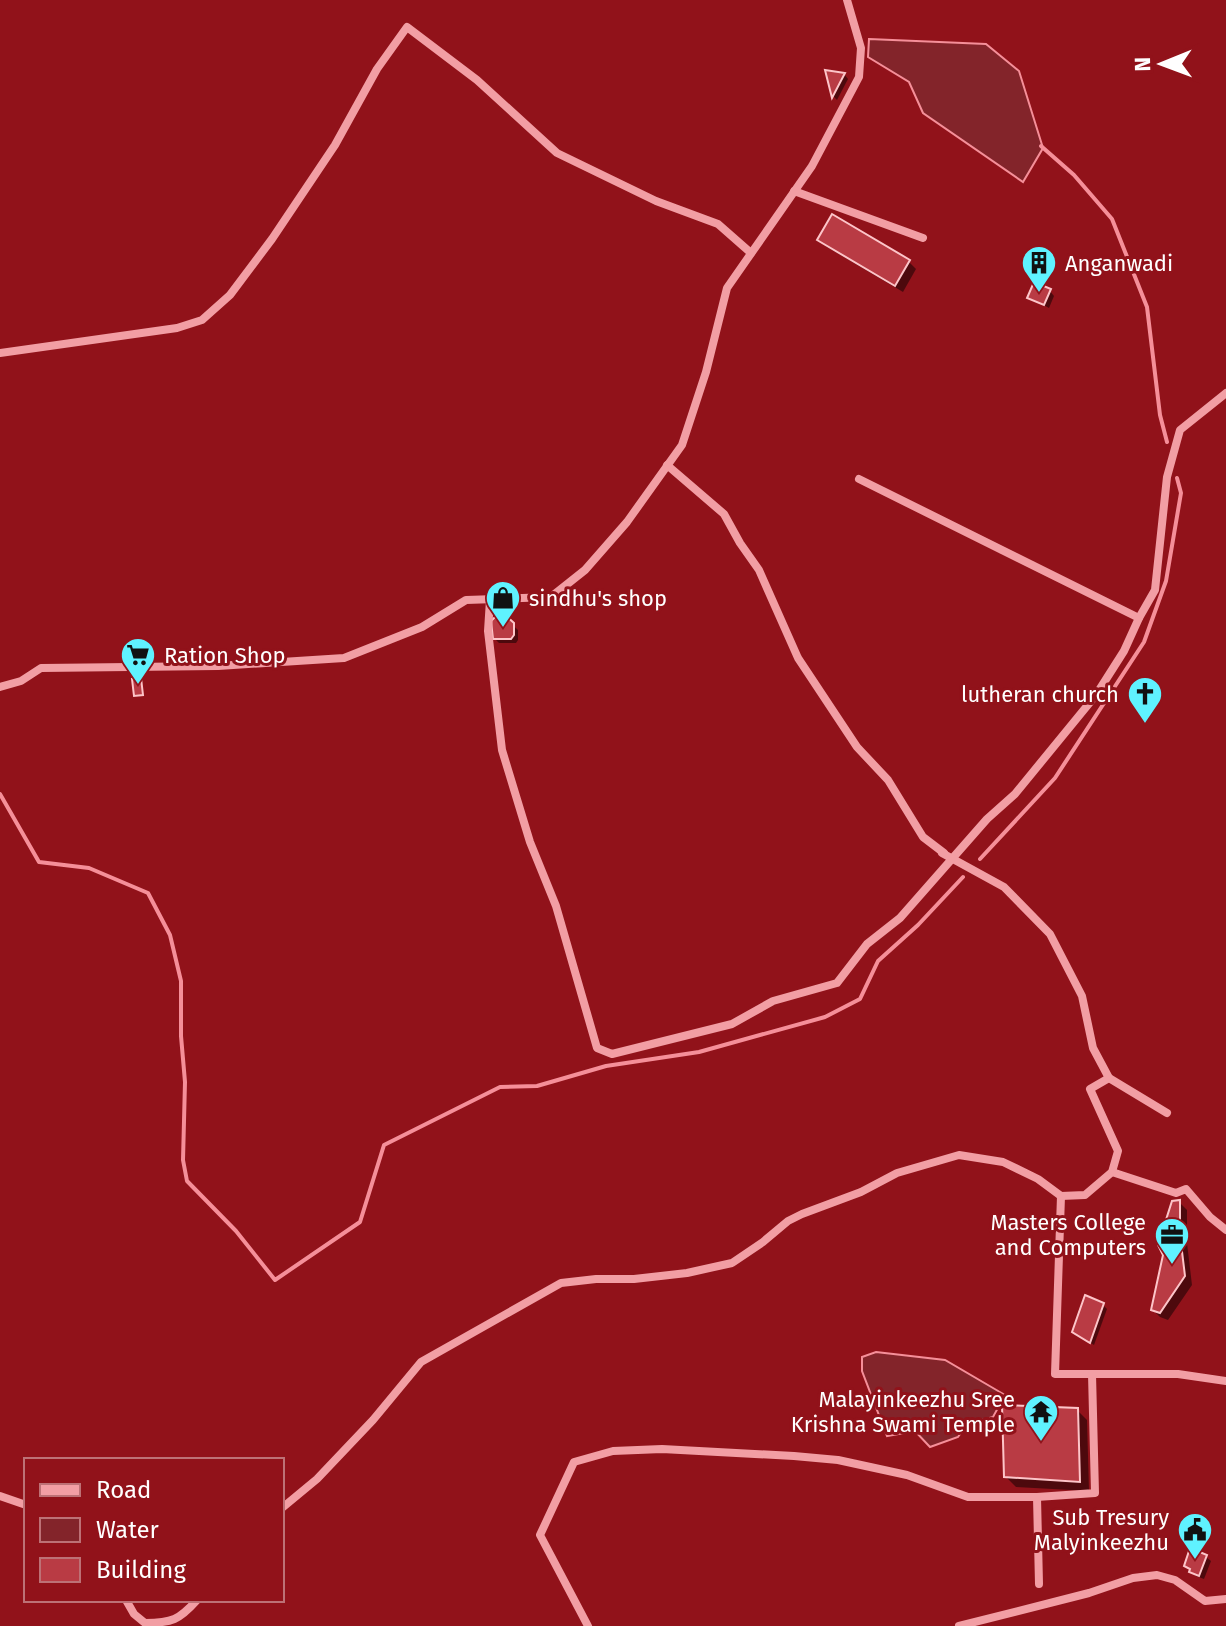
<svg xmlns="http://www.w3.org/2000/svg" width="1226" height="1626" font-family="'Fira Sans',sans-serif">
	<rect width="100%" height="100%" fill="#91121a"/>
	<g fill="#83242a" stroke="#f58f99" stroke-width="2">
		<polygon points="869,39 986,44 1019,71 1043,148 1023,182 923,113 909,82 868,57"/>
		<polygon points="876,1352 945,1360 1005,1395 993,1417 967,1424 958,1437 930,1447 915,1431 887,1436 862,1371 862,1357"/>
	</g>
	<g fill="#0007">
		<polygon points="828,72 844,74 848,79 837,100 834,97"/>
		<polygon points="819,240 909,262 916,269 903,292 827,247"/>
		<polygon points="1050,291 1054,296 1049,308 1029,297"/>
		<polygon points="504,617 518,630 518,640 516,643 499,643 494,638"/>
		<polygon points="1179,1202 1187,1210 1187,1243 1192,1285 1168,1320 1160,1317 1153,1310"/>
		<polygon points="1103,1305 1107,1309 1094,1345 1074,1332"/>
		<polygon points="1077,1410 1087,1420 1089,1491 1016,1487 1006,1477"/>
		<polygon points="1206,1557 1211,1561 1204,1579 1196,1576 1186,1566"/>
	</g>
	<g fill="none" stroke-linecap="round" stroke-linejoin="round">
		<g stroke="#f58f99" stroke-width="4">
			<polyline points="1041,146 1074,175 1112,219 1147,307 1160,415 1167,442"/>
			<polyline points="0,794 39,862 89,868 148,893 170,935 181,981 181,1036 185,1082 183,1160 187,1181 236,1231 275,1280 360,1222 384,1145 500,1087 537,1086 606,1066 699,1052 825,1017 860,999 878,961 918,925 963,877"/>
			<polyline points="980,859 1055,778 1144,642 1166,581 1181,493 1177,478"/>
		</g>
	</g>
	<g fill="#b93b44" stroke="#fdc5c9" stroke-width="2">
		<polygon points="825,70 845,73 832,98"/>
		<polygon points="832,214 910,260 895,286 817,240"/>
		<polygon points="1034,282 1051,289 1044,305 1027,298"/>
		<polygon points="498,614 505,615 514,623 514,635 511,639 493,639 491,621"/>
		<polygon points="141,678 143,695 134,696 132,679"/>
		<polygon points="1180,1200 1180,1235 1185,1276 1160,1313 1151,1310 1163,1255 1158,1245 1172,1201"/>
		<polygon points="1085,1295 1104,1303 1090,1343 1072,1332"/>
		<polygon points="1002,1405 1078,1408 1080,1482 1004,1477"/>
		<polygon points="1190,1548 1207,1555 1199,1576 1189,1572 1190,1569 1184,1566"/>
	</g>
	<g fill="none" stroke-linecap="round" stroke-linejoin="round">
		<g stroke="#f29ea4" stroke-width="8">
			<polyline points="794,191 923,238"/>
			<polyline points="0,353 177,328 202,320 230,295 272,239 335,145 377,69 407,27 477,80 557,153 656,201 718,224 751,253"/>
			<polyline points="667,465 724,514 740,543 759,570 798,658 857,747 888,780 923,837 944,853"/>
			<polyline points="859,479 1139,618"/>
			<polyline points="490,600 488,631 502,750 530,842 556,906 597,1048 612,1054 732,1024 773,1001 837,983 867,944 900,918 987,819 1015,794 1096,695 1124,651 1139,618 1155,590 1167,477 1180,430 1226,393"/>
			<polyline points="0,687 21,681 41,668 218,666 344,658 422,627 466,600 551,597 585,570 627,522 682,445 706,372 727,288 812,166 859,77 861,48 847,0"/>
			<polyline points="1109,1078 1167,1113"/>
			<polyline points="1112,1172 1176,1193 1186,1189 1210,1217 1226,1230"/>
			<polyline points="1061,1196 1055,1374 1178,1374 1226,1381"/>
			<polyline points="0,1496 26,1505"/>
			<polyline points="282,1508 317,1479 373,1420 421,1362 561,1283 596,1279 634,1279 687,1273 732,1263 763,1242 788,1221 802,1214 861,1192 897,1173 959,1155 1003,1162 1038,1179 1061,1196 1085,1195 1112,1172 1118,1151 1090,1089 1109,1078 1093,1048 1082,996 1050,934 1004,887 942,853"/>
			<polyline points="1039,1584 1037,1497 1095,1493 1092,1374"/>
			<path d="M126,1600L134,1614L145,1623C172,1623 179,1620 197,1600"/>
			<polyline points="588,1626 540,1535 574,1462 613,1451 662,1449 794,1456 838,1460 907,1475 968,1497 1037,1497"/>
			<polyline points="959,1626 1089,1593 1133,1578 1157,1575 1175,1580 1205,1601 1226,1599"/>
		</g>
	</g>
	<defs>
		<symbol id="building-pin" viewBox="-11 -11 22 30"><path d="M0 17L-7.5 6A9.5 9.5 0 1 1 7.5 6Z" fill="#5ff2ff" stroke="#91121a"/><path d="M-4-6H4V6H1V3H-1V6H-4ZM-2.5-4.3h1.7v1.8h-1.7ZM.8-4.3h1.7v1.8H.8ZM-2.5-1h1.7V.8h-1.7ZM.8-1h1.7V.8H.8Z" fill="#111"/></symbol>
		<symbol id="shop-pin" viewBox="-11 -11 22 30"><path d="M0 17L-7.5 6A9.5 9.5 0 1 1 7.5 6Z" fill="#5ff2ff" stroke="#91121a"/><path d="M-5-2.5h2.3a2.7 3.5 0 0 1 5.4 0H5L5.5 6h-11ZM-1.5-2.5h3a1.5 2.3 0 0 0-3 0Z" fill="#111"/></symbol>
		<symbol id="supermarket-pin" viewBox="-11 -11 22 30"><path d="M0 17L-7.5 6A9.5 9.5 0 1 1 7.5 6Z" fill="#5ff2ff" stroke="#91121a"/><path d="M-6-5.5h2.5l.6 2H6L4.5 2H-2.5L-4.4-4H-6ZM-1.5 3.2a1.3 1.3 0 1 0 .1 0ZM3 3.2a1.3 1.3 0 1 0 .1 0Z" fill="#111"/></symbol>
		<symbol id="church-pin" viewBox="-11 -11 22 30"><path d="M0 17L-7.5 6A9.5 9.5 0 1 1 7.5 6Z" fill="#5ff2ff" stroke="#91121a"/><path d="M-1.2-6h2.4v3.5h3.3v2.4h-3.3V6h-2.4V-.1h-3.3v-2.4h3.3Z" fill="#111"/></symbol>
		<symbol id="office-pin" viewBox="-11 -11 22 30"><path d="M0 17L-7.5 6A9.5 9.5 0 1 1 7.5 6Z" fill="#5ff2ff" stroke="#91121a"/><path d="M-6-3h4V-5.5h4V-3h4V5H-6ZM-1-4.5V-3h2v-1.5ZM-6 0V1H6V0Z" fill="#111"/></symbol>
		<symbol id="temple-pin" viewBox="-11 -11 22 30"><path d="M0 17L-7.5 6A9.5 9.5 0 1 1 7.5 6Z" fill="#5ff2ff" stroke="#91121a"/><path d="M0-6L5-2H3V0L6.5 2.5H4V6H1.5V3h-3V6H-4V2.5H-6.5L-3 0V-2H-5Z" fill="#111"/></symbol>
		<symbol id="civic-pin" viewBox="-11 -11 22 30"><path d="M0 17L-7.5 6A9.5 9.5 0 1 1 7.5 6Z" fill="#5ff2ff" stroke="#91121a"/><path d="M-.6-6.5H3V-4.5H.6V-3L4-1V1h2V6H-6V1h2V-1L-.6-3ZM-1.2 2.5V6h2.4V2.5Z" fill="#111"/></symbol>
	</defs>
	<g fill-rule="evenodd">
		<use href="#building-pin" x="1019" y="243" width="40" height="54"/>
		<use href="#shop-pin" x="483" y="578" width="40" height="54"/>
		<use href="#supermarket-pin" x="118" y="635" width="40" height="54"/>
		<use href="#church-pin" x="1125" y="674" width="40" height="54"/>
		<use href="#office-pin" x="1152" y="1215" width="40" height="54"/>
		<use href="#temple-pin" x="1021" y="1392" width="40" height="54"/>
		<use href="#civic-pin" x="1175" y="1510" width="40" height="54"/>
	</g>
	<g text-anchor="middle" dominant-baseline="central" stroke-width="6" stroke-linejoin="round" paint-order="stroke">
		<g font-size="22" fill="#fff" stroke="#91121a" text-anchor="end">
			<text x="1065" y="263" text-anchor="start">Anganwadi</text>
			<text x="529" y="598" text-anchor="start">sindhu's shop</text>
			<text x="164" y="655" text-anchor="start">Ration Shop</text>
			<text x="1119" y="694">lutheran church</text>
			<text x="1146" y="1222">Masters College<tspan x="1146" dy="25">and Computers</tspan></text>
			<text x="1015" y="1399">Malayinkeezhu Sree<tspan x="1015" dy="25">Krishna Swami Temple</tspan></text>
			<text x="1169" y="1517">Sub Tresury<tspan x="1169" dy="25">Malyinkeezhu</tspan></text>
		</g>
	</g>
	<rect x="24" y="1458" width="260" height="144" fill="#91121a" stroke="#bd7176" stroke-width="2"/>
	<rect x="40" y="1484" width="40" height="12" fill="#f29ea4" stroke="#bd7176" stroke-width="2"/>
	<text x="96" y="1498" font-size="24" fill="#ffffff">Road</text>
	<rect x="40" y="1518" width="40" height="24" fill="#83242a" stroke="#bd7176" stroke-width="2"/>
	<text x="96" y="1538" font-size="24" fill="#ffffff">Water</text>
	<rect x="40" y="1558" width="40" height="24" fill="#b93b44" stroke="#bd7176" stroke-width="2"/>
	<text x="96" y="1578" font-size="24" fill="#ffffff">Building</text>
	<g transform="translate(1162 64) rotate(269)" stroke="#91121a" stroke-width="6" paint-order="stroke">
	<path d="M0-6L14 30L0 20L-14 30Z" fill="#ffffff"/>
	<text y="-12" font-size="22" font-weight="bold" text-anchor="middle" fill="#ffffff">N</text>
	</g>
</svg>
